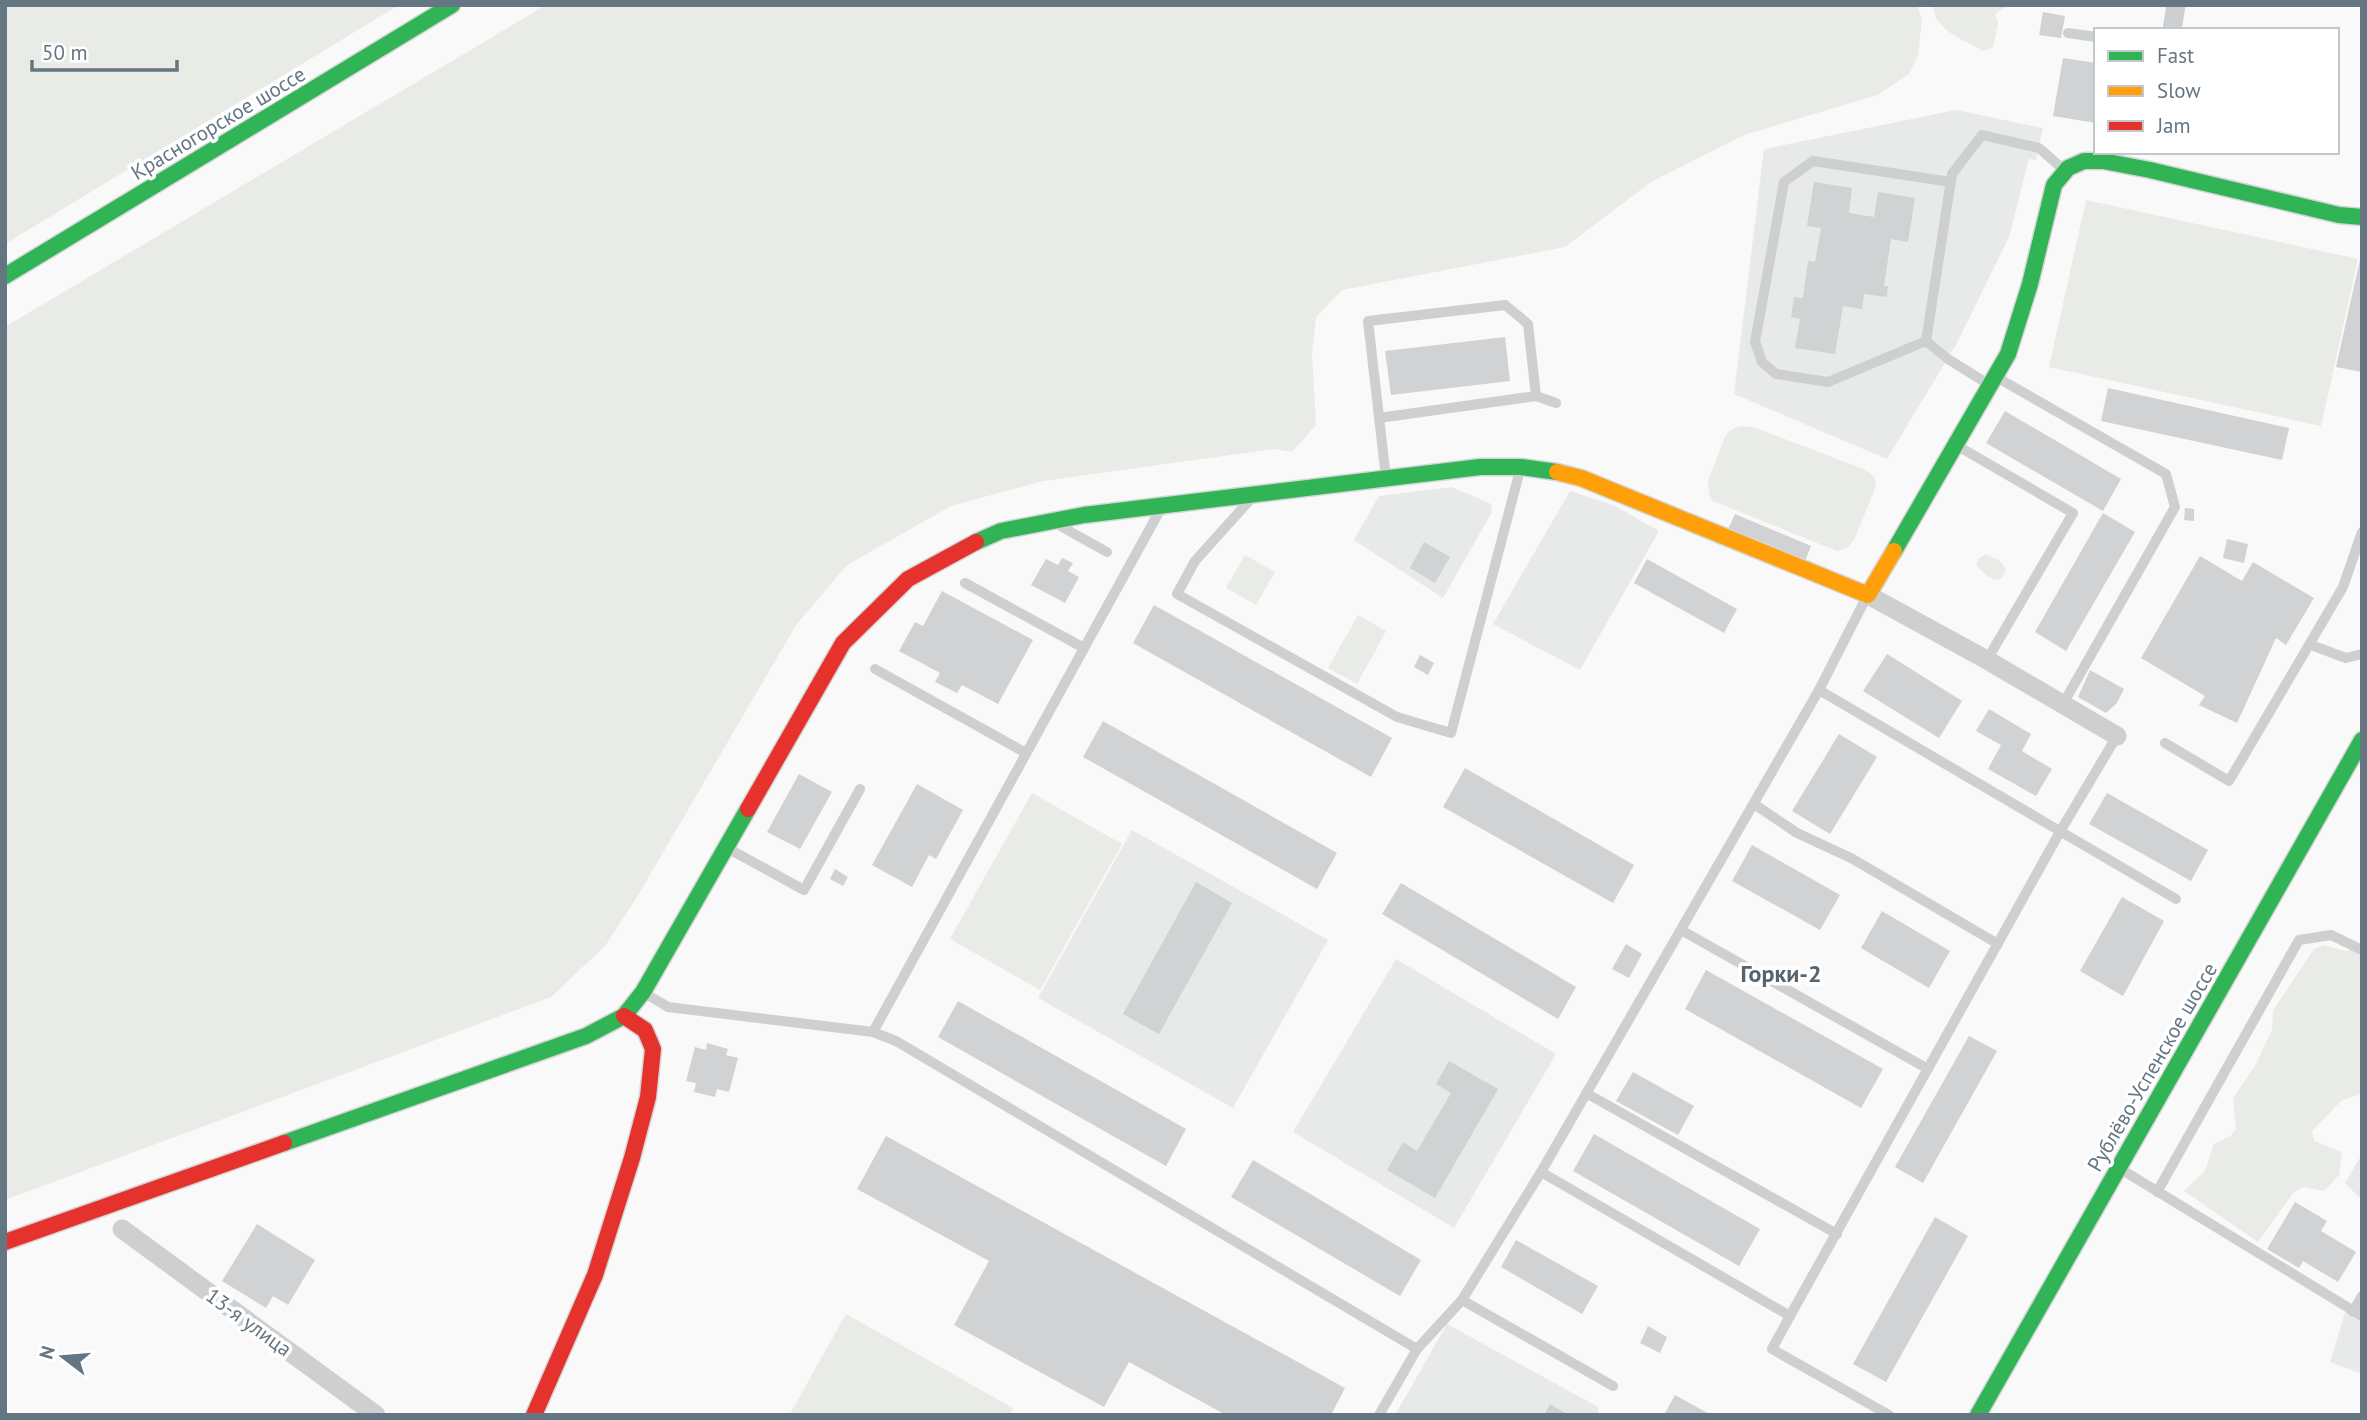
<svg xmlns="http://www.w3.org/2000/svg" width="2367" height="1420" font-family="'PT Sans',sans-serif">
	<rect width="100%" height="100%" fill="#f9f9f9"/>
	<g fill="#e8e9e9">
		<polygon points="1956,110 2043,128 2036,160 2029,159 2009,237 1957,343 1887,459 1734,394 1764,149"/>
		<polygon points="1452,487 1491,504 1492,512 1443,598 1354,540 1379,496"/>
		<polygon points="1570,491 1613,505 1659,531 1580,670 1493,624"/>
		<polygon points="1132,830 1328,940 1233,1108 1038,998"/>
		<polygon points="1396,959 1556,1054 1454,1228 1293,1132"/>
		<polygon points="2362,1154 2362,1200 2345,1183"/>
		<polygon points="2362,1288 2362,1374 2330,1362 2345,1313"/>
		<polygon points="1447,1324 1598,1407 1598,1415 1395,1415"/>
	</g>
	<g fill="#e8ebe6">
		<polygon points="5,5 399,5 5,244"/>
		<polygon points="546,5 1917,5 1922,19 1918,56 1909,74 1877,95 1744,135 1651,182 1565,247 1342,290 1316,317 1312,352 1316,425 1292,452 1274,449 1043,481 951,506 847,565 796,625 637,897 605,946 551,997 5,1200 5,327"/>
		<path d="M1934,5H2009L1995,14L1998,23L1993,47L1983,51C1965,40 1931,29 1934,5Z"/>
		<polygon points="2086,200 2358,259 2321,426 2049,367"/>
		<polygon points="1740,426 1753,427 1866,470 1874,477 1876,486 1854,540 1847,548 1837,551 1713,501 1709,494 1708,481 1724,439 1729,431"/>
		<polygon points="1986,554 2000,561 2006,569 2003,576 1998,580 1988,577 1976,565 1978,559"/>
		<polygon points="1245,555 1275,572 1256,605 1226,588"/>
		<polygon points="1358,615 1386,631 1357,684 1328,668"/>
		<polygon points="1032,793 1122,844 1040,990 950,939"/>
		<polygon points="2325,945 2344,951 2362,948 2362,1094 2342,1100 2312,1131 2314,1141 2342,1152 2339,1175 2324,1191 2303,1187 2294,1192 2258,1242 2184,1191 2205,1171 2214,1144 2231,1136 2236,1128 2233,1098 2255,1066 2272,1030 2273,1010 2314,949"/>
		<polygon points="846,1314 1013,1408 1009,1415 790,1414"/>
	</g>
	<g fill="#d0d2d3">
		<polygon points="2043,12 2065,16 2061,38 2039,35"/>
		<polygon points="2063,58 2096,63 2096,123 2053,116"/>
		<polygon points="1814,182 1852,188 1849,213 1874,217 1878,192 1915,198 1908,242 1891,239 1884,286 1888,286 1887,297 1864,294 1862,309 1843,306 1835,354 1795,348 1800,319 1791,317 1794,297 1803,298 1808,261 1815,262 1821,228 1807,226"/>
		<polygon points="2361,255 2362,255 2362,372 2336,367"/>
		<polygon points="1505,337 1510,381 1391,395 1385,351"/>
		<polygon points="2108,388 2289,428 2282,460 2101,421"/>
		<polygon points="2005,411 2121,479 2103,511 1986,443"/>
		<polygon points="2185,508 2194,509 2194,521 2184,520"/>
		<polygon points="2103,513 2135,532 2066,651 2035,632"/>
		<polygon points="1735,514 1811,546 1805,561 1728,529"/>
		<polygon points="2227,539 2248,544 2244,563 2223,558"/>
		<polygon points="1424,542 1450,557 1435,583 1410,568"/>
		<polygon points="2200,556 2242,581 2253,562 2314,598 2286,645 2276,638 2237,723 2199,705 2205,696 2141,658"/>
		<polygon points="1062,558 1073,563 1068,571 1079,577 1065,603 1031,585 1046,559 1058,565"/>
		<polygon points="1647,559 1737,609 1724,633 1634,583"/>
		<polygon points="942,591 1033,640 998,704 962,685 957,693 935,682 940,673 899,651 915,622 923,626"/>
		<polygon points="1154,605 1392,738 1371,777 1133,643"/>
		<polygon points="1887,654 1962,701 1939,738 1863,691"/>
		<polygon points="1420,655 1434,663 1428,675 1414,667"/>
		<polygon points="2090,670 2124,689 2117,703 2106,713 2078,697"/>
		<polygon points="1989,709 2031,734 2022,751 2052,769 2036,796 1988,769 2001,745 1976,731"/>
		<polygon points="1103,721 1337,853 1317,889 1083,757"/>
		<polygon points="1839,734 1877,757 1830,834 1792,811"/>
		<polygon points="1465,768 1634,865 1613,903 1443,807"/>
		<polygon points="799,774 832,792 800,849 767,832"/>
		<polygon points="917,784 963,810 936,859 929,855 912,887 872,865"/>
		<polygon points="2107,793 2208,850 2191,881 2089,824"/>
		<polygon points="1752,845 1840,895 1820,930 1732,881"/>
		<polygon points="835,869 848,877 843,886 830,879"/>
		<polygon points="1196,882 1232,903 1159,1034 1123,1014"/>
		<polygon points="1401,883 1576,987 1558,1019 1382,914"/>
		<polygon points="2122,897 2164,921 2123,996 2080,971"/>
		<polygon points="1882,911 1950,951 1929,988 1861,948"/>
		<polygon points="1626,944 1642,954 1629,978 1612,969"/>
		<polygon points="1706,970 1883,1069 1861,1108 1685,1009"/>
		<polygon points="958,1001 1186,1129 1166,1166 938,1037"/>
		<polygon points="1969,1036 1997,1051 1923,1183 1895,1167"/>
		<polygon points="707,1043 728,1049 726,1055 738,1058 729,1092 717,1089 715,1097 694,1092 696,1083 686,1081 695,1047 706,1050"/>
		<polygon points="1449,1061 1498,1089 1435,1198 1387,1170 1403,1142 1417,1151 1451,1093 1436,1084"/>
		<polygon points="1633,1072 1694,1106 1678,1135 1616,1101"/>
		<polygon points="1594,1134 1760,1229 1739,1266 1573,1171"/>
		<polygon points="886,1136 1345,1388 1331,1415 1226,1415 1129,1362 1104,1407 954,1325 989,1261 857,1189"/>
		<polygon points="1253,1160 1421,1260 1400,1296 1231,1197"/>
		<polygon points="2295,1202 2327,1221 2321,1231 2356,1252 2338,1282 2303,1261 2299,1268 2267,1249"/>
		<polygon points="1935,1217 1968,1236 1886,1382 1853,1364"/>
		<polygon points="257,1224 315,1260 288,1305 273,1296 266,1308 222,1281"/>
		<polygon points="1516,1240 1598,1286 1582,1314 1501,1267"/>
		<polygon points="1648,1326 1667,1337 1660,1353 1640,1343"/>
		<polygon points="1675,1395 1711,1415 1664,1415"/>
		<polygon points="1550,1404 1569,1415 1544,1415"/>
	</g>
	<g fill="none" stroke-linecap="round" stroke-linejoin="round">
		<defs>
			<g id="fast">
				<polyline points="5,276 452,5"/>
				<polyline points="976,542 1001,531 1084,515 1480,467 1521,467 1557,472"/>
				<polyline points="1894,551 2008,354 2030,284 2054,185 2068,168 2084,161 2103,161 2150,170 2339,215 2362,217"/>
				<polyline points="284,1143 586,1036 624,1016 643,992 748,809"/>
				<polyline points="1978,1415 2362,740"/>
			</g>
			<polyline id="slow" points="1557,472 1581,478 1868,595 1894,551"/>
			<g id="jam">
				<polyline points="748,809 843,643 908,579 976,542"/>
				<polyline points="5,1242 284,1143"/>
				<polyline points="534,1415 595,1275 632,1158 648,1097 653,1049 645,1030 624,1016"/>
			</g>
		</defs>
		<use href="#fast" stroke="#d5d6d7" stroke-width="19"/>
		<use href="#slow" stroke="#d5d6d7" stroke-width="19"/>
		<use href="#jam" stroke="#d5d6d7" stroke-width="19"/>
		<g stroke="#cecfd0" stroke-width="10">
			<polyline points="2068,33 2096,37"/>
			<polyline points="1926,341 1828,382 1776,374 1762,362 1755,342 1784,182 1813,161 1951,182"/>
			<polyline points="1998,378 2166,474 2175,507 2063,704"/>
			<polyline points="1988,384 1948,359 1926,341 1952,174 1982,135 2039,148 2063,169"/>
			<polyline points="1379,418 1536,396"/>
			<polyline points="1956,445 2073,513 1987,660"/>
			<polyline points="1386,478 1368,321 1505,305 1528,324 1536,396 1556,403"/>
			<polyline points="1249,501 1195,561 1177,594 1397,717 1451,733 1520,470"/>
			<polyline points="1062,527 1107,552"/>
			<polyline points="965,583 1084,648"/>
			<polyline points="2311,645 2346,658 2362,654"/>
			<polyline points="875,669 1026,753"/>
			<polyline points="1819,690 2176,899"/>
			<polyline points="2165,743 2229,781 2343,587 2362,532"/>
			<polyline points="1754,804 1797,833 1851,858 1998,944"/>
			<polyline points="729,849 804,890 860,789"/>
			<polyline points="1681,930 1928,1069"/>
			<polyline points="646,994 668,1007 873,1032 896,1041 1417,1349"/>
			<polyline points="873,1032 1159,512"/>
			<polyline points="1586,1093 1837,1234"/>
			<polyline points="2119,1168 2362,1316"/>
			<polyline points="1541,1172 1790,1316 2061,830 2117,736"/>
			<polyline points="2157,1192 2299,940 2331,935 2362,950"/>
			<polyline points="1462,1300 1613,1386"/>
			<polyline points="2353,1312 2362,1296"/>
			<polyline points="1790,1316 1772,1349 1889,1415"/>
			<polyline points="1379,1415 1417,1349 1462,1300 1541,1172 1819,690 1867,596"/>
		</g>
		<g stroke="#cecfd0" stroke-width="19">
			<polyline points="2172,30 2176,5"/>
			<polyline points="1868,595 1987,660 2117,736"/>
			<polyline points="122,1229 376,1415"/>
		</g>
		<use href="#fast" stroke="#30b455" stroke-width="16"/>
		<use href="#slow" stroke="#ff9f0a" stroke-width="16"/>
		<use href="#jam" stroke="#e5322d" stroke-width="16"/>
	</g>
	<g text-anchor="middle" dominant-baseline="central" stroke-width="7" stroke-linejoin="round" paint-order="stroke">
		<g font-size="21" fill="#657683" stroke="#fff">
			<text transform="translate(218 123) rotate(-31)">Красногорское шоссе</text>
			<text transform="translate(2152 1067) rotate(-60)">Рублёво-Успенское шоссе</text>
			<text transform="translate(249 1322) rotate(36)">13-я улица</text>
		</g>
		<g font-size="24" font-weight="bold" fill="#57646e" stroke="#fff">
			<text x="1781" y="973">Горки-2</text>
		</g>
	</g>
	<rect width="2367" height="1420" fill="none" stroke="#657683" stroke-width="14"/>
	<rect x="2094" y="28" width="245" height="126" fill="#ffffff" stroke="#c1c8cd" stroke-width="2"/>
	<rect x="2108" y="51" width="35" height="10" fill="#30b455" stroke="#c1c8cd" stroke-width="2"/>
	<text x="2157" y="63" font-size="21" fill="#657683">Fast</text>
	<rect x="2108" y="86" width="35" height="10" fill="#ff9f0a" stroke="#c1c8cd" stroke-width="2"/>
	<text x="2157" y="98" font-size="21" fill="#657683">Slow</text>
	<rect x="2108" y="121" width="35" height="10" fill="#e5322d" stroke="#c1c8cd" stroke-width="2"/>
	<text x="2157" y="133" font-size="21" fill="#657683">Jam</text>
	<g transform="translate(63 1357) rotate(286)" stroke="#ffffff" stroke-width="5" paint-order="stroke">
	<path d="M0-5L12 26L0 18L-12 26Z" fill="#657683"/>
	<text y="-10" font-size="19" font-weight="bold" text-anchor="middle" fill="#657683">N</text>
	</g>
	<path d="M32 60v10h145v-10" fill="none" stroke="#657683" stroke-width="3.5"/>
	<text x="42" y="60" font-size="21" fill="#657683" stroke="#ffffff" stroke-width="5" paint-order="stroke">50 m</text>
</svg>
